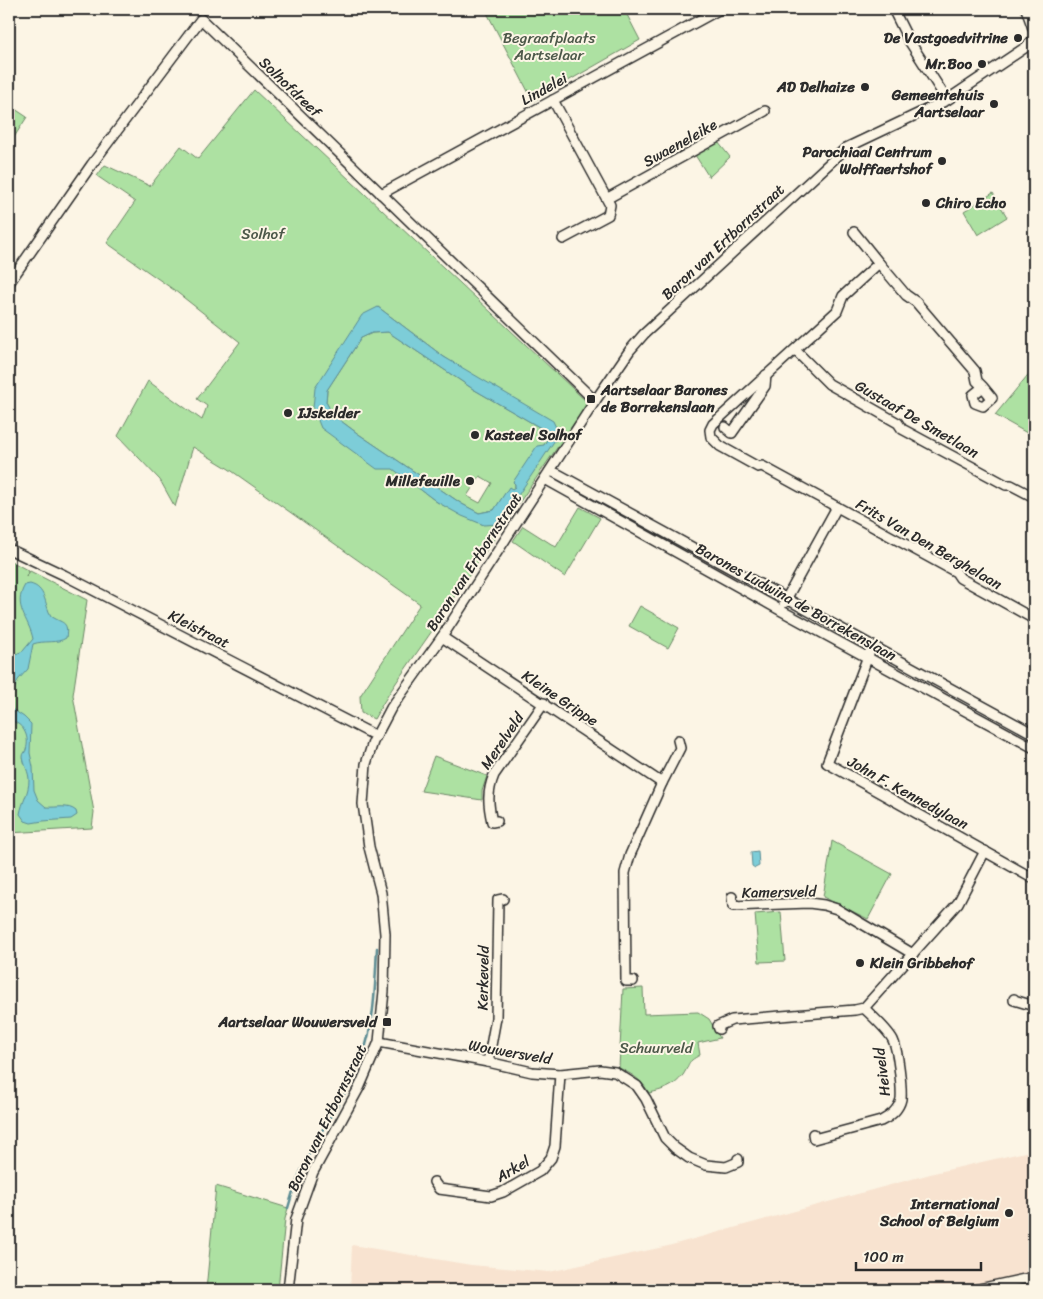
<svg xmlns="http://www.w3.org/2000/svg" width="1043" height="1299" font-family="Sriracha,sans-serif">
	<rect width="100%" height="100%" fill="#fcf5e5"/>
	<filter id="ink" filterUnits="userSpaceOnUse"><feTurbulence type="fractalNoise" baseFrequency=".02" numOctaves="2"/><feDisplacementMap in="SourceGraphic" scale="10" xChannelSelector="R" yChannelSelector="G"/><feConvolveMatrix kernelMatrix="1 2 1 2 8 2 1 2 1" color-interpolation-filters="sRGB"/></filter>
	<g filter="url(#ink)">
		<polygon fill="#f8e3d0" points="1034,1150 1034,1290 350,1290 352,1245 471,1265 549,1272 668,1246 934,1173"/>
		<g fill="#ade1a2" stroke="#6c8666" fill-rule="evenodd">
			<polygon points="485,9 624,9 640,40 533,101"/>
			<path d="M254,90L588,403L450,603C426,643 396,678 374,719L361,713L360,696L420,604L229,469L193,447L175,507L160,480L118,436L148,381L202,420L207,406L197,399L240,342L174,290L107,243L135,202L97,176L105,165L150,186L181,146L198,159ZM378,307L444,357L559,434L484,525L437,502L313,408Z"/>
			<polygon points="9,105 27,117 9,145"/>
			<polygon points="718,142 730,157 709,177 695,155"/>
			<polygon points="993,193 1007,217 978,235 964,211"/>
			<path d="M388,332L473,389L546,431L548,438L544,445L515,484V487L512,489L509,488L494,510L479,513L462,504L357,433L333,415L326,402L327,390L361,338L372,333ZM480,476L492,483L480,503L467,496Z"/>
			<polygon points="1032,370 1034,373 1034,437 995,415"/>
			<polygon points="580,507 600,518 565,577 513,541 523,526 556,547"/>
			<polygon points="9,560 29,571 26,577 30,571 87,600 73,695 94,812 92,828 9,833"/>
			<polygon points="640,606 679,628 668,648 629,626"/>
			<polygon points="434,756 487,776 482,791 482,800 421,791"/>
			<polygon points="832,841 892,874 868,919 823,897"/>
			<polygon points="781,912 785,961 759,962 755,914"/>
			<path d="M643,988L644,1014L698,1012L709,1019L720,1038L698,1043L700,1055C685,1063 691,1063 683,1075C674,1087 663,1090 649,1093C642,1080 632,1074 619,1068L623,989Z"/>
			<polygon points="216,1186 288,1208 285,1219 278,1290 206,1290"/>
		</g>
		<g fill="#7dcdd8" stroke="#5c8c93" fill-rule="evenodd">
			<path d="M378,307L444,357L553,421L559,434L499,524L484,525L462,516L437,502L393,469H377L321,428L313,408L315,388L362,315ZM388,332L473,389L546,431L548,438L544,445L537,446L513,482L515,484V487L512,489L509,487L494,510L479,513L462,504L357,433L333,415L326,402L327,390L361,338L372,333Z"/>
			<path d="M30,584C46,588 44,603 51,616C62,624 69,620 66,638C57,644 44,640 33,644L28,669L18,680L11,696L12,709L24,717L31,724L30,753L33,767L34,790L38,800L46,807C57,808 68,804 76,811L77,815L71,819L43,821L31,823L25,821L20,814C22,802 29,793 29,780C29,772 24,765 23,757C23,753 25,753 26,750C30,737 24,725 12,721L9,723V657L23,651L33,639C29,618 12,607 25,585Z"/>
			<polygon points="758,851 759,866 755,868 752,866 751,852"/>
		</g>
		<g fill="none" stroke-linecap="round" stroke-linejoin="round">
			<path stroke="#5c8c93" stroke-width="2.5" d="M288,1208C294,1185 304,1162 316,1141C331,1114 351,1087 362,1057C375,1023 375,984 377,948"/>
			<defs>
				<g id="minor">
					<polyline points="893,9 908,39 947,100"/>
					<polyline points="1026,9 1034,31"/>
					<polyline points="553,100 610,205 608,215 563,239"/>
					<polyline points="381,194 720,9"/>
					<polyline points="608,198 765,111"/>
					<polyline points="854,232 879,263 843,296 837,311 713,424 710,430 711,437 720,446 758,467 762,466 956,572 960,578 1034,619"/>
					<polyline points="879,263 906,295 916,302 975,371 977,381 983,387 973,395 975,403 983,406 992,398 983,387"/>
					<polyline points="9,283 92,164 201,19 595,401"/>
					<polyline points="794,352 798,353 829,384 898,423 902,429 1006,485 1011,485 1034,497"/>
					<polyline points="725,427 732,433 765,386 766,375"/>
					<polyline points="550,471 558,474 1034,734"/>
					<polyline points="545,479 780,610 1034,748"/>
					<polyline points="9,549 64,575 376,736"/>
					<polyline points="784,603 837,507"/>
					<polyline points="442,637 662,783"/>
					<polyline points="870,651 827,763 1034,879"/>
					<path d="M497,821L492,822C488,804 487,792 494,775L544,703"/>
					<polyline points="732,897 733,906 809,903 824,905 837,909 913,954"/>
					<polyline points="633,981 626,981 625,873 630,855 662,783 680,748 678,740"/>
					<polyline points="1014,999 1014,1000 1034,1006"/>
					<polyline points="719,1029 718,1026 732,1020 855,1010 864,1008 958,903 985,851"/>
					<polyline points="379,1042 488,1062 532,1072 560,1074 600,1070 615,1072 637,1086 646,1099 665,1138 675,1148 689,1158 706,1165 726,1167 738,1162 738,1159"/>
					<polyline points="488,1062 496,1018 498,900 503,899"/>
					<path d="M813,1134L814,1139L881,1121C890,1117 899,1109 901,1099C902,1087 898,1050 893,1040C888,1030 872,1016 864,1008"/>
					<polyline points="434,1182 439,1189 491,1196 503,1192 540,1171 551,1158 555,1146 560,1074"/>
					<polyline points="288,1290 296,1219 313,1172 360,1086 379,1042 384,991 385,934 381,893 369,847 363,804 366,764 373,742 391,708 442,637 595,401 630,350 644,334 846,148 947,100 1026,47 1034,39"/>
					<polyline points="974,1290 1034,1277"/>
				</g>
			</defs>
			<use href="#minor" stroke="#2b2b2b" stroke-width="12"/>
			<use href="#minor" stroke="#fcf5e5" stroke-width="9"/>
		</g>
	</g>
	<g fill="#2b2b2b" stroke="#fcf5e5" stroke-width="2">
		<circle cx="1018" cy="38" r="5"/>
		<circle cx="982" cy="64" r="5"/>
		<circle cx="865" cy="87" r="5"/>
		<circle cx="994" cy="104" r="5"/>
		<circle cx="942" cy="161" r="5"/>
		<circle cx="926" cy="203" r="5"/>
		<rect x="586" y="394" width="10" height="10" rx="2.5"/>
		<circle cx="288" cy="413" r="5"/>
		<circle cx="475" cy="435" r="5"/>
		<circle cx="470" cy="481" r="5"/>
		<circle cx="860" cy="963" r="5"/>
		<rect x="382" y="1017" width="10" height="10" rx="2.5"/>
		<circle cx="1009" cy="1213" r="5"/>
	</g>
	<g text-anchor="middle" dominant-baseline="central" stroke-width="4" stroke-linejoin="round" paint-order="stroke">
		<g font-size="15" fill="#4c5849" stroke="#fcf5e5">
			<text x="549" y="38">Begraafplaats<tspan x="549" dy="17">Aartselaar</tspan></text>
			<text x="263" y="234">Solhof</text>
			<text x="656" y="1048">Schuurveld</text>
		</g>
		<g font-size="15" font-weight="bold" fill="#2b2b2b" stroke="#fcf5e5" text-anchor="end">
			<text x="1008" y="38">De Vastgoedvitrine</text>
			<text x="972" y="64">Mr.Boo</text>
			<text x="855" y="87">AD Delhaize</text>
			<text x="984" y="95">Gemeentehuis<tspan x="984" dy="17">Aartselaar</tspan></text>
			<text x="932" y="152">Parochiaal Centrum<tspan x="932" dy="17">Wolffaertshof</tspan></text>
			<text x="936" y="203" text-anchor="start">Chiro Echo</text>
			<text x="601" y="390" text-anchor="start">Aartselaar Barones<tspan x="601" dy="17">de Borrekenslaan</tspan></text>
			<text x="298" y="413" text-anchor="start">IJskelder</text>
			<text x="485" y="435" text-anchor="start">Kasteel Solhof</text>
			<text x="460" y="481">Millefeuille</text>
			<text x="870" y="963" text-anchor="start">Klein Gribbehof</text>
			<text x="377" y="1022">Aartselaar Wouwersveld</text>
			<text x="999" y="1204">International<tspan x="999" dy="17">School of Belgium</tspan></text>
		</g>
		<g font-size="15" fill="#2b2b2b" stroke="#fcf5e5">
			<text transform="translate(290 87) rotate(44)">Solhofdreef</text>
			<text transform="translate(544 89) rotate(-29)">Lindelei</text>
			<text transform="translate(680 143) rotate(-29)">Swaeneleike</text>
			<text transform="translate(723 242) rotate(-43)">Baron van Ertbornstraat</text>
			<text transform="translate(917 419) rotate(30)">Gustaaf De Smetlaan</text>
			<text transform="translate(929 544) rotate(30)">Frits Van Den Berghelaan</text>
			<text transform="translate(474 562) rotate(-57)">Baron van Ertbornstraat</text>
			<text transform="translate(796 602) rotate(29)">Barones Ludwina de Borrekenslaan</text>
			<text transform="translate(199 629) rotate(27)">Kleistraat</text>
			<text transform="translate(560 698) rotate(34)">Kleine Grippe</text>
			<text transform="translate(502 741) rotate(-56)">Merelveld</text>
			<text transform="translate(908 793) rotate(29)">John F. Kennedylaan</text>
			<text transform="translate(779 892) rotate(-1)">Kamersveld</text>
			<text transform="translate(483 978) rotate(-89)">Kerkeveld</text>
			<text transform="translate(510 1052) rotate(10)">Wouwersveld</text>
			<text transform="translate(882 1072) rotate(-97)">Heiveld</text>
			<text transform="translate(327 1118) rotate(-64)">Baron van Ertbornstraat</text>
			<text transform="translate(513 1169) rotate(-30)">Arkel</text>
		</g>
	</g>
	<rect width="1043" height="1299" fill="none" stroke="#fcf5e5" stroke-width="30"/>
	<rect x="15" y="15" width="1013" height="1269" fill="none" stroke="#2b2b2b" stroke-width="2" filter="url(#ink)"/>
	<path d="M856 1262v8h125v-8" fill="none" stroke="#2b2b2b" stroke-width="2.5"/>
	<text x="863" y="1262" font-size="15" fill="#2b2b2b" stroke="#fcf5e5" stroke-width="4" paint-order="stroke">100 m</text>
</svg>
